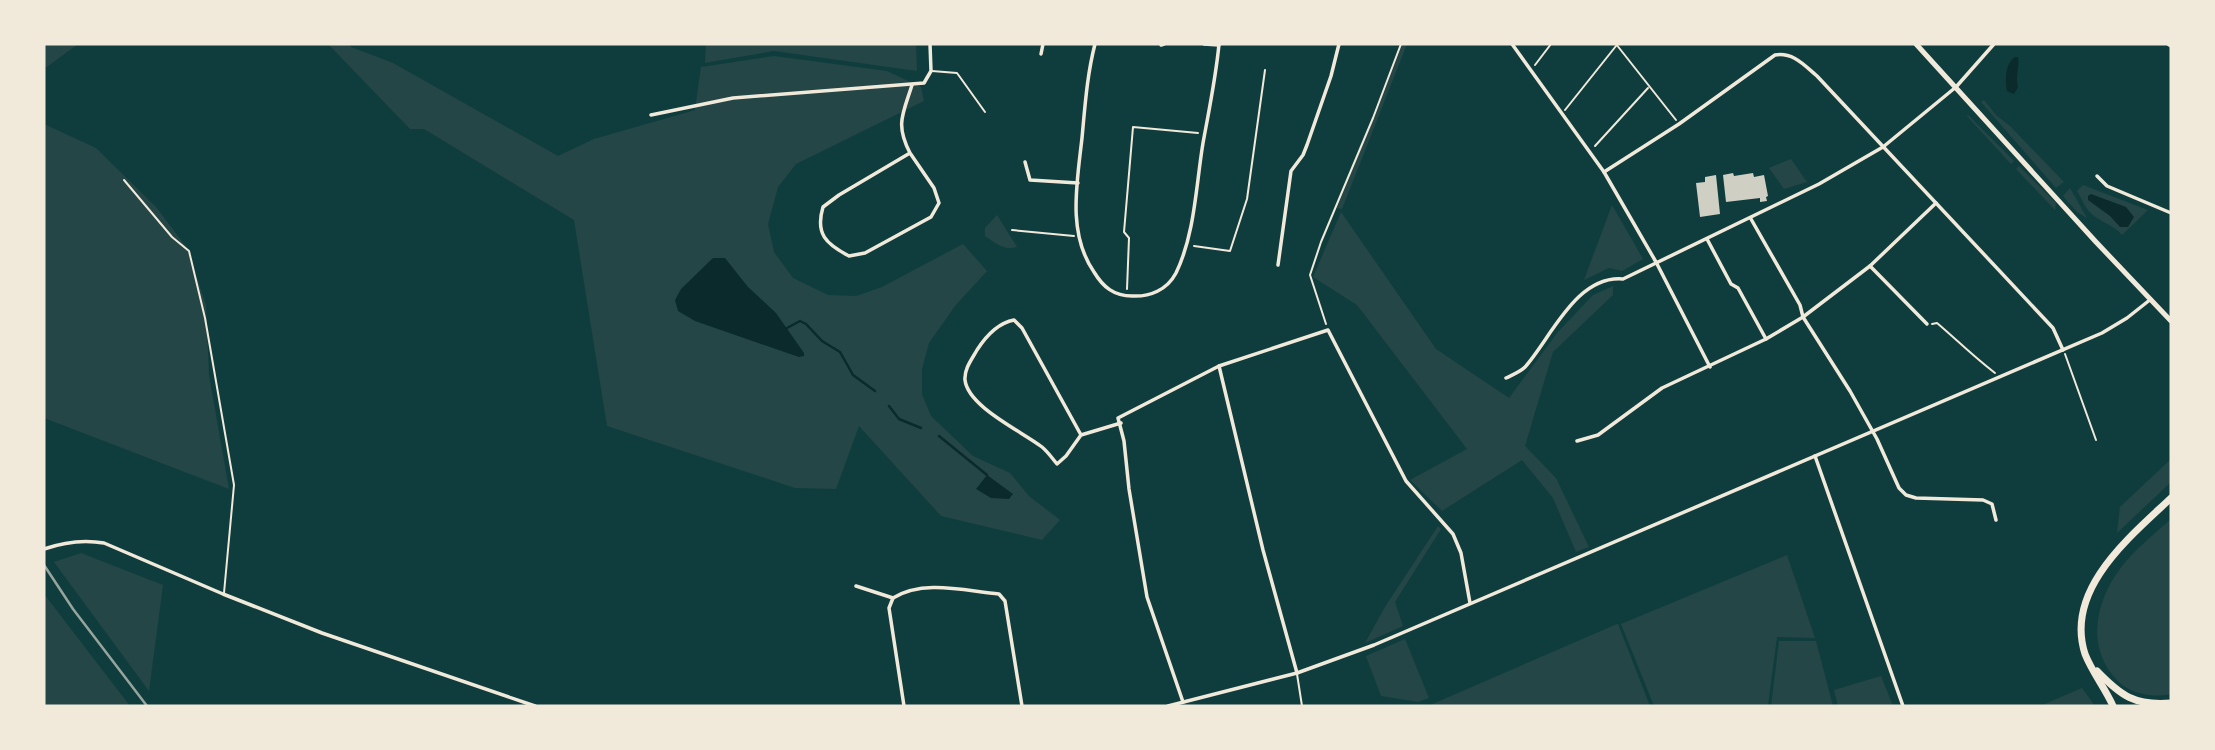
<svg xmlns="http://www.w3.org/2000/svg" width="2215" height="750" font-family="'Sofia Sans Condensed',sans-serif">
	<rect width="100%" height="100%" fill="#0f3d3e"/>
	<g fill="#244646">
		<polygon points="44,44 78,44 44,69"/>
		<polygon points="328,44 349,44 351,47 393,63 558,156 594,139 695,110 701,67 774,56 887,71 921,87 924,101 796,164 778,187 768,224 774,252 793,278 828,295 856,296 882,287 963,244 987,271 955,306 929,343 922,369 922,394 931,416 973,456 1010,473 1029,496 1060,520 1042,540 941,516 859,426 836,489 795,488 607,426 574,220 424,129 410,129"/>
		<polygon points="706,44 916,44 917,71 774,51 705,63"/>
		<polygon points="1401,44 1407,44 1342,209 1337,208"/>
		<polygon points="1984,100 1996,115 2010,126 2064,182 2056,188 1981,102"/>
		<polygon points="1968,115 2014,161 2011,164 1967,116"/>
		<polygon points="44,124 96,148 156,207 187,248 206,305 209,375 229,489 44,418"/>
		<polygon points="1791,159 1807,182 1784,189 1769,168"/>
		<polygon points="2019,166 2056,203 2055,210 2016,169"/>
		<path d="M2083,185L2148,210L2122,235C2114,225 2102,223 2093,215C2085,209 2082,199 2077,191Z"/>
		<polygon points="2070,188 2087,218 2077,212 2063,196"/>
		<polygon points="1612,205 1643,259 1622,271 1609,268 1584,280"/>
		<polygon points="1341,212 1436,349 1509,398 1558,332 1593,295 1613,286 1613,295 1553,352 1525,446 1556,478 1589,547 1576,552 1553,498 1522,460 1442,511 1410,480 1467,449 1357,305 1313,277"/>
		<path d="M997,215L1017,247C1004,251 995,243 985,236V228Z"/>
		<polygon points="2171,459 2171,482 2117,533 2120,507"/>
		<path d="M2171,519V694C2152,698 2130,694 2117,680C2088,650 2094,609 2115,576C2129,554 2152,536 2171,519Z"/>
		<polygon points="1438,526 1441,529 1395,602 1403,626 1365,643 1385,607"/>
		<polygon points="81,553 163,585 149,691 54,562"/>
		<polygon points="1787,555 1815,638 1777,637 1768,706 1654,706 1621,624"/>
		<polygon points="44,594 130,706 44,706"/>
		<polygon points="1618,624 1650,706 1428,706 1617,624"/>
		<polygon points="1405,639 1429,698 1418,702 1381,696 1366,656"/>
		<polygon points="1779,641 1816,641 1833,706 1771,706"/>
		<polygon points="1881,676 1893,706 1838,706 1834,690"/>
		<polygon points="2082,688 2095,706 2040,706"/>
	</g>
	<g fill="#0a2a2b">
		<path d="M2015,57H2018C2020,67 2015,76 2018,87L2014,94L2007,91C2005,79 2005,64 2015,57Z"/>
		<polygon points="2091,194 2126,207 2134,217 2128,227 2120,227 2110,216 2088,200 2088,196"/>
		<polygon points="713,258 725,258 748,287 776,313 804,353 804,356 799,357 695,321 678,311 675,300 681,289"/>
		<polygon points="987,475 1013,494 1009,499 991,498 976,489"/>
	</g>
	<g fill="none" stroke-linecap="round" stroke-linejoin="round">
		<g stroke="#0a2a2b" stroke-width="2.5">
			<polyline points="787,328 800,321 806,324 822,341 840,352 853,375 875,391"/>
			<polyline points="889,406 899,419 921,428"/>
			<polyline points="939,436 987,475"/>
		</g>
	</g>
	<g fill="#cfcfc3">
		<polygon points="1733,173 1734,176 1753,173 1754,177 1764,175 1768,196 1766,197 1767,201 1760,202 1760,198 1726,202 1723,175"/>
		<polygon points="1716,175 1720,214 1700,217 1696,183 1705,182 1705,177"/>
	</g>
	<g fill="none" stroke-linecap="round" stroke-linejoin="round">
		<g stroke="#f1e9da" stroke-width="2">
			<polyline points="1616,44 1676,120"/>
			<polyline points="1535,65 1551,44"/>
			<polyline points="1565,110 1616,46"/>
			<polyline points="1595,146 1648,88"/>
			<polyline points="1012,230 1074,236"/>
			<polyline points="1194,246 1230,251 1247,199 1265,70"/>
			<polyline points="1127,289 1129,238 1124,232 1133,127 1198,133"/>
			<polyline points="1326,324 1310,275 1321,242 1373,118 1401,44"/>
			<path d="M1932,324L1937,323C1957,340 1974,357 1995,373"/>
			<polyline points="2065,354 2096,440"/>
		</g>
		<g stroke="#f1e9da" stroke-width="2">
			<polyline points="932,71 957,73 985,112"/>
			<polyline points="124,180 172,237 189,251 205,318 234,485 224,593"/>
			<polyline points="1297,674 1302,706"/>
		</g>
		<g stroke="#f1e9da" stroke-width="3.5">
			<path d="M1095,44C1087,75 1085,106 1082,138C1077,183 1067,233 1094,272C1103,287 1114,296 1132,296C1150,297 1167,290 1176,273C1195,234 1196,185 1203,143C1209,110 1216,77 1219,44"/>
			<polyline points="1204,44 1219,45"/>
			<polyline points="1512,44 1604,172 1656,262 1710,367"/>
			<polyline points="2168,44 2171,46"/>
			<polyline points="1161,45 1164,44"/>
			<polyline points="1041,54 1043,44"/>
			<polyline points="651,115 733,98 924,83 931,71 930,44"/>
			<path d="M910,153L934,188L939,203L931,217L865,253L849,256C826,244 815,234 823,207L839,195L910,153C895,124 903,114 912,85"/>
			<polyline points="1025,162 1030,180 1078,183"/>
			<path d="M1604,172L1679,124L1775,55C1793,52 1804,65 1817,76L2053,328L2063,350"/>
			<polyline points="2097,176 2107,186 2171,213"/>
			<polyline points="1751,219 1800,305 1803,317 1850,391 1877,439 1899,488 1906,495 1916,498 1983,500 1992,504 1996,520"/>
			<polyline points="1707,239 1731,284 1738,288 1766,339"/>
			<polyline points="1278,265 1291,171 1303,155 1307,145 1331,76 1339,44"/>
			<polyline points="1870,266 1927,324"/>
			<polyline points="1219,366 1263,550 1297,673"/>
			<path d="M1506,378C1512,375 1520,372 1525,367C1551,338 1576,275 1623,279L1819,184L1883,147L1956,87L1994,44"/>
			<path d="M1081,435L1022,328L1014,320C998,323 986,336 977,350C972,359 964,369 965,380C968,407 1023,432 1042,447C1048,452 1052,458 1057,464L1066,456L1081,435L1121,423"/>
			<polyline points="1577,441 1598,435 1662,388 1766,339 1803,317 1870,266 1936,203"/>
			<polyline points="1815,456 1903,706"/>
			<path d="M44,549C64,542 82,539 104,543L223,594L322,633L535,706"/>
			<path d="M856,586L893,598C924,579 965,591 999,594L1005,601L1022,706"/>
			<polyline points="893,598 889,608 904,706"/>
			<polyline points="1183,702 1147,597 1129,489 1124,441 1118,418 1219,366 1328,330 1406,481 1453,534 1461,553 1470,603"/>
			<polyline points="1168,706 1297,673 1374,645 2102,333 2127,318 2151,299"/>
		</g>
		<polyline stroke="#f1e9da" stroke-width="5" points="1916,44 2096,242 2171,321"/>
		<g stroke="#f1e9da" stroke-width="7">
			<path d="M2097,671C2121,696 2135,706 2171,703"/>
			<path d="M2113,706C2105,688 2092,672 2085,654C2064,589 2131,536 2171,498"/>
		</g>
		<polyline stroke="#97a49c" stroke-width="2.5" points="44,565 73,609 147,706"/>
	</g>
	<rect width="2215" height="750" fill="none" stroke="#f1e9da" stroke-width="91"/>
</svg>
